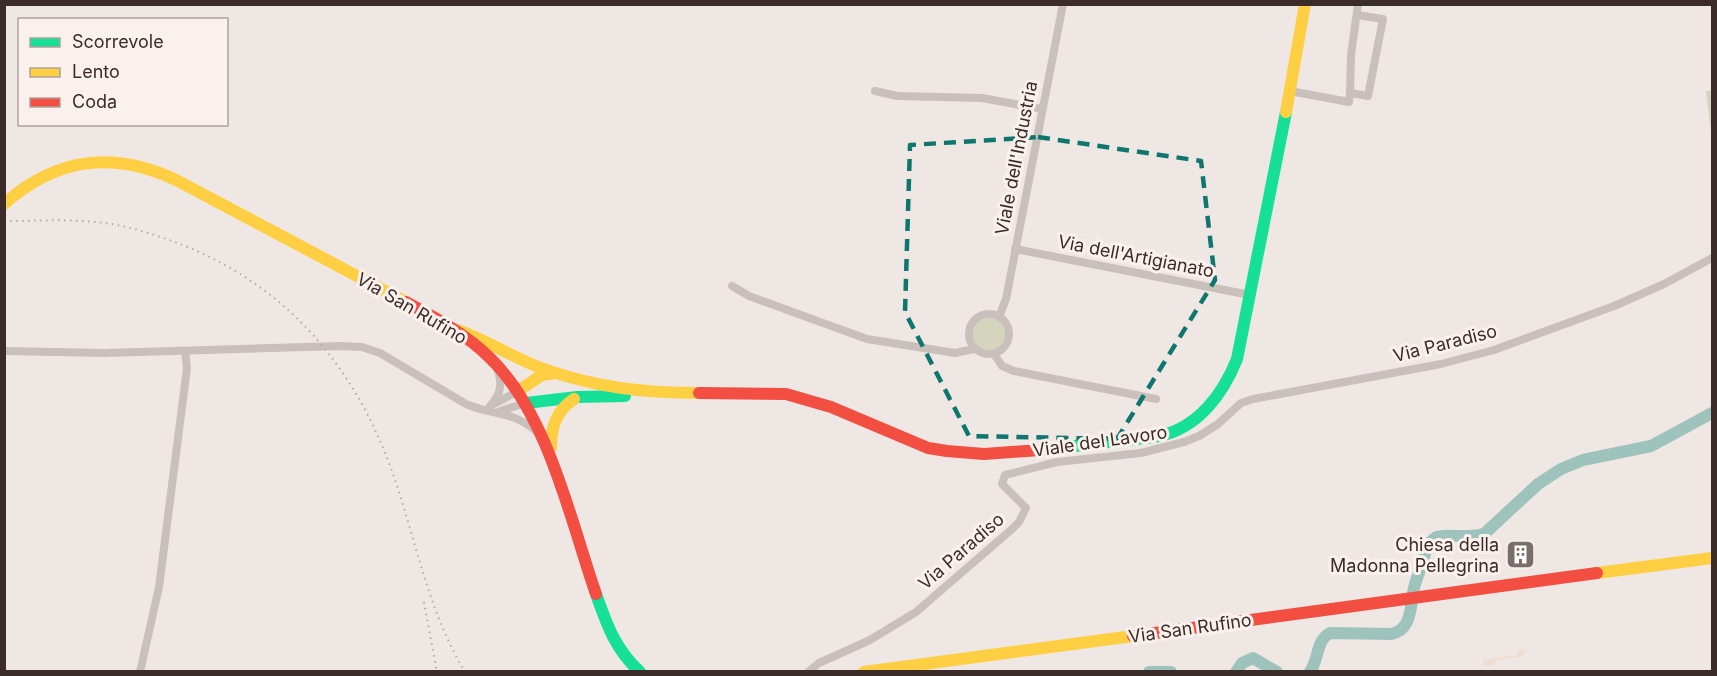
<svg xmlns="http://www.w3.org/2000/svg" width="1717" height="676" font-family="Inter,sans-serif">
	<rect width="100%" height="100%" fill="#efe7e4"/>
	<g fill="#d5d4bd">
		<polygon points="1706,91 1712,91 1712,131 1711,131"/>
		<circle cx="989" cy="334" r="16"/>
	</g>
	<polygon fill="#eeddd3" points="1520,649 1527,650 1522,657 1497,660 1492,666 1483,665 1483,660 1516,655"/>
	<g fill="none" stroke-linecap="round" stroke-linejoin="round">
		<g stroke="#9ec3bc" stroke-width="12">
			<polyline points="1149,672 1171,672"/>
			<polyline points="1236,672 1242,663 1253,658 1277,672"/>
			<path d="M1310,672C1319,659 1316,640 1330,633L1391,634C1413,630 1410,605 1414,588C1416,579 1420,571 1423,562C1425,553 1427,543 1435,538C1441,533 1470,539 1484,534L1538,484L1561,469L1583,460L1651,446L1712,413"/>
		</g>
		<g stroke="#c9c0bc" stroke-width="8">
			<polyline points="875,91 897,96 982,98 1042,109"/>
			<polyline points="1290,91 1349,102 1350,93 1368,96 1383,19 1357,15"/>
			<polyline points="1350,93 1351,55 1358,4"/>
			<polyline points="1015,249 1250,295"/>
			<polyline points="732,286 749,296 867,339 955,353 974,349"/>
			<circle cx="989" cy="334" r="20"/>
			<polyline points="999,317 1006,299 1063,4"/>
			<path d="M4,351L106,353L340,346L362,347L380,353L466,404C494,416 512,410 537,432"/>
			<polyline points="994,354 1002,366 1014,371 1156,399"/>
			<polyline points="494,404 518,391"/>
			<path d="M490,406C501,394 503,384 497,368"/>
			<polyline points="500,411 526,403"/>
			<polyline points="140,672 159,587 187,368 185,351"/>
			<polyline points="808,672 819,663 870,640 916,612 1011,530 1019,522 1026,508 1002,484 1005,475 1057,462 1141,453 1184,442 1199,436 1218,424 1241,403 1253,399 1441,364 1494,350 1614,306 1664,284 1712,258"/>
		</g>
		<g stroke="#16e098" stroke-width="12">
			<polyline points="526,403 577,397 625,396"/>
			<path d="M1040,450C1066,447 1092,444 1117,441C1131,439 1145,439 1159,436C1198,428 1223,394 1237,359L1286,112"/>
			<path d="M596,594C607,625 615,649 640,672"/>
		</g>
		<g stroke="#ffcf43" stroke-width="12">
			<polyline points="1286,112 1305,4"/>
			<path d="M4,204C57,157 114,150 178,181L406,302"/>
			<path d="M457,330C486,340 512,357 541,368C594,387 642,393 699,393"/>
			<polyline points="518,391 542,375 556,373"/>
			<path d="M551,448C551,427 556,411 574,399"/>
			<polyline points="1597,573 1712,558"/>
			<polyline points="864,672 1133,636"/>
		</g>
		<g stroke="#f24e42" stroke-width="12">
			<path d="M406,302C436,318 466,334 490,358C548,414 570,519 596,594"/>
			<polyline points="699,393 786,394 831,407 928,448 947,451 984,454 1040,450"/>
			<polyline points="1133,636 1597,573"/>
		</g>
		<g stroke="#b1a9a6" stroke-width="2" stroke-dasharray="1.5 4.5" stroke-linecap="butt">
			<path d="M4,221C35,221 65,219 95,222C122,224 150,233 175,242C284,283 353,363 392,471C416,539 427,609 465,672"/>
			<polyline points="424,602 437,672"/>
		</g>
	</g>
	<path fill="none" stroke="#0f766e" stroke-width="4.5" stroke-dasharray="12 8" stroke-linejoin="round" d="M1038,137L1201,161L1215,280L1117,439L969,436L905,312L910,145Z"/>
	<defs>
		<symbol id="building-square" viewBox="-11 -11 22 22"><rect x="-9" y="-9" width="18" height="18" rx="4" fill="#7a6d6a" stroke="#fbf1ec"/><path d="M-4-6H4V6H1V3H-1V6H-4ZM-2.5-4.3h1.7v1.8h-1.7ZM.8-4.3h1.7v1.8H.8ZM-2.5-1h1.7V.8h-1.7ZM.8-1h1.7V.8H.8Z" fill="#fff"/></symbol>
	</defs>
	<g fill-rule="evenodd">
		<use href="#building-square" x="1504" y="538" width="33" height="33"/>
	</g>
	<g text-anchor="middle" dominant-baseline="central" stroke-width="6" stroke-linejoin="round" paint-order="stroke">
		<g font-size="18" fill="#3b2c29" stroke="#fbf1ec">
			<text transform="translate(1016 158) rotate(-79)">Viale dell'Industria</text>
			<text transform="translate(1136 256) rotate(11)">Via dell'Artigianato</text>
			<text transform="translate(412 308) rotate(30)">Via San Rufino</text>
			<text transform="translate(1445 343) rotate(-14)">Via Paradiso</text>
			<text transform="translate(1100 441) rotate(-8)">Viale del Lavoro</text>
			<text transform="translate(961 551) rotate(-41)">Via Paradiso</text>
			<text transform="translate(1190 628) rotate(-8)">Via San Rufino</text>
		</g>
		<g font-size="18" fill="#3b2c29" stroke="#fbf1ec" text-anchor="end">
			<text x="1499" y="544">Chiesa della<tspan x="1499" dy="21">Madonna Pellegrina</tspan></text>
		</g>
	</g>
	<rect width="1717" height="676" fill="none" stroke="#3b2c29" stroke-width="12"/>
	<rect x="18" y="18" width="210" height="108" fill="#fbf1ec" stroke="#aea29e" stroke-width="1.5"/>
	<rect x="30" y="38" width="30" height="9" fill="#16e098" stroke="#aea29e" stroke-width="1.5"/>
	<text x="72" y="48" font-size="18" fill="#3b2c29">Scorrevole</text>
	<rect x="30" y="68" width="30" height="9" fill="#ffcf43" stroke="#aea29e" stroke-width="1.5"/>
	<text x="72" y="78" font-size="18" fill="#3b2c29">Lento</text>
	<rect x="30" y="98" width="30" height="9" fill="#f24e42" stroke="#aea29e" stroke-width="1.5"/>
	<text x="72" y="108" font-size="18" fill="#3b2c29">Coda</text>
</svg>
